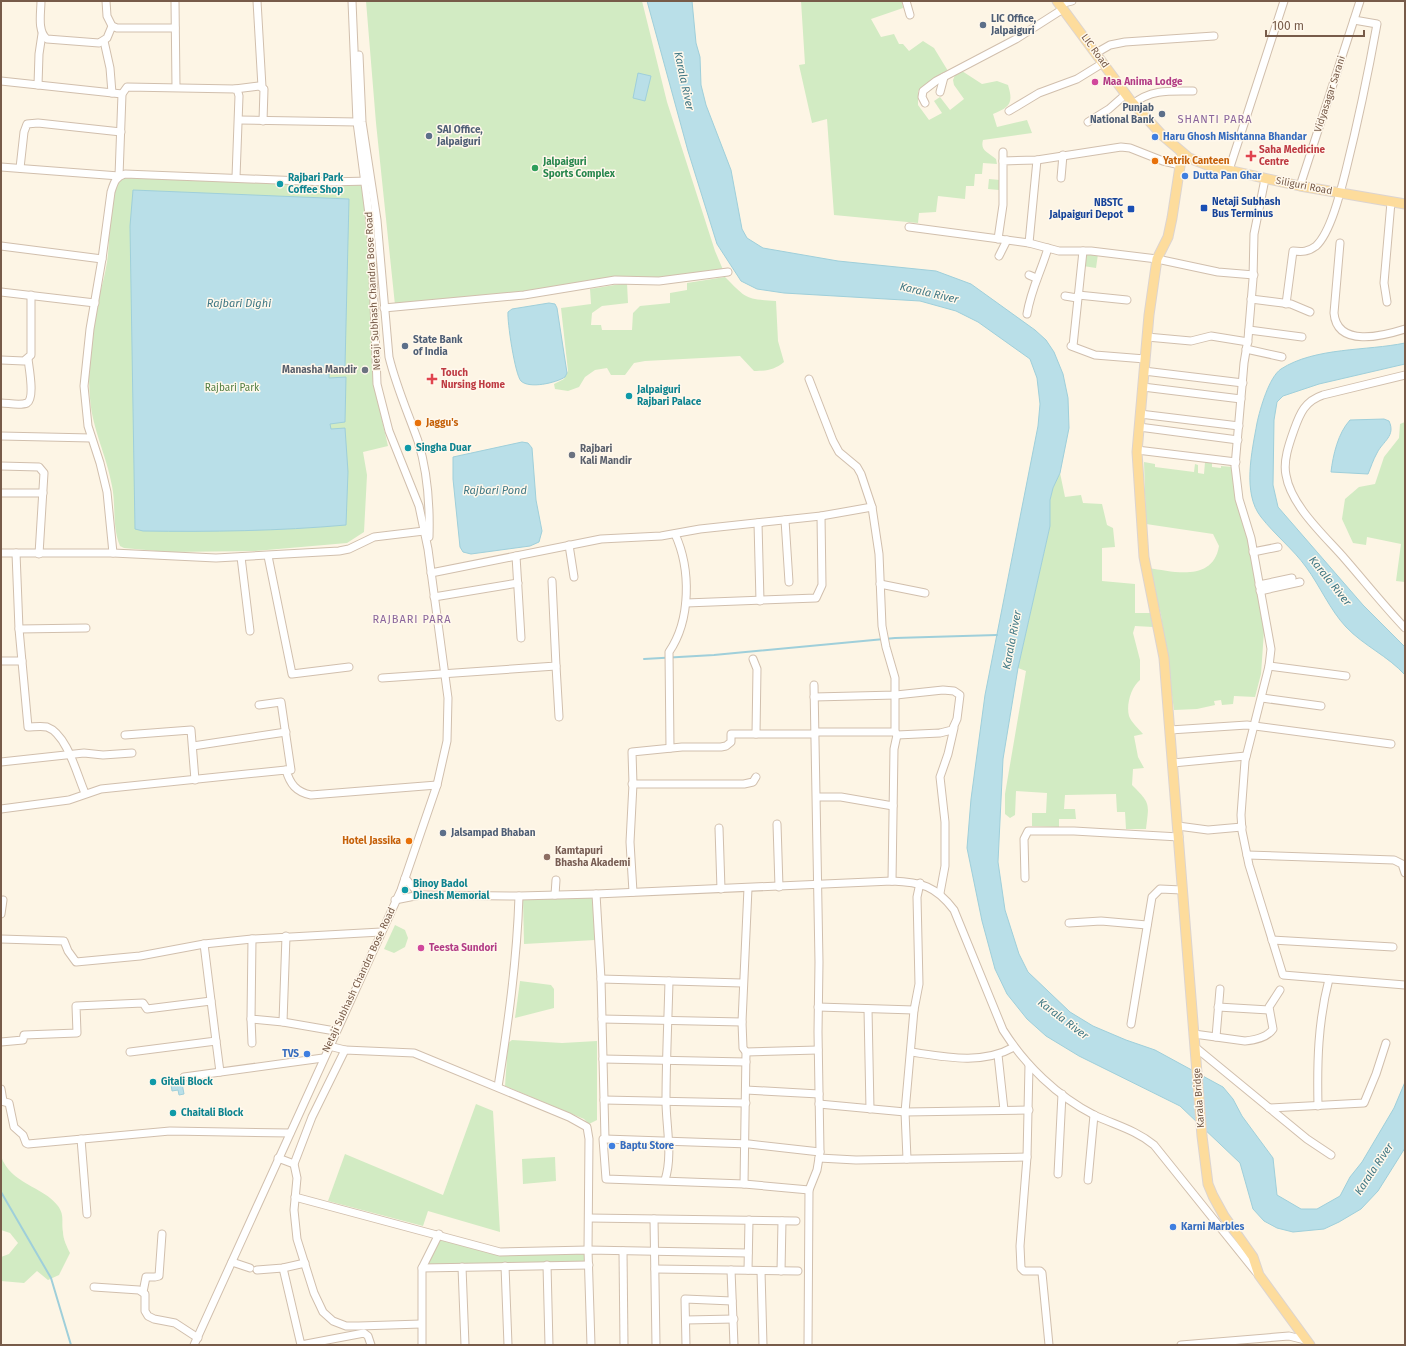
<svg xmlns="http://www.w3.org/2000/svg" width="1406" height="1346" font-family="'Fira Sans',sans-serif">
	<rect width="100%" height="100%" fill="#fdf5e5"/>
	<g fill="#d2ebc3">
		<polygon points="366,1 642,1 667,102 715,251 724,272 659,279 568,284 567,287 539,292 395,305 376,123"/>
		<path d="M801,1H902L903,8L871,19L881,37L894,34L899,44H903L909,51L923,41L934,48L948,71L918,91V105L929,120L942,113L934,101L940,97L950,110L964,99L954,85L953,80L955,75L962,71L982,84L997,81L1008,85C1014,104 1009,107 993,114L997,127L1027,120L1032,133L983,140C980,151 988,152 996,159L997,164L983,163L982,174H975L974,186H966L965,199L938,196L936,212L919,213L918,223L834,215L827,119L812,123L799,65L805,64Z"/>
		<path d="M134,176L359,184L362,186L372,284L374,385L388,446L363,452L367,475L364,532L347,543L255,551L168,552L124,548L120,546C112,527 116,505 112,486C107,456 92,429 90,398C88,375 89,342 94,319C98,297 106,276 108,254C110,239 109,189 120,180C124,177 130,177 134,176Z"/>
		<polygon points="989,179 1000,180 999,190 988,189"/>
		<polygon points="1085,254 1098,254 1096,268 1083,266"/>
		<path d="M725,277C747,299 745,299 776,301L778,341L784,362C774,370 767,371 754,371L740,356L645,361L634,363L625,375H611L607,368L595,370L585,377L579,387L568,391L555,389L554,384L564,379L568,371L561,308L591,304L590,289L627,283L628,303L602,306L592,313L591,325H601L602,330H632L633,313L640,306L670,303V293L687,290V283Z"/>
		<polygon points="1405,422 1405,582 1396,581 1401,544 1367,537 1366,545 1353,543 1342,519 1345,499 1359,487 1375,484 1384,457 1399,438 1400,424"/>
		<path d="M1144,462L1155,464V467L1194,472L1195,464L1198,465V473L1204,474L1205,462L1212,463V467L1221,468V466L1233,467L1249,539L1264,631L1261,674L1255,697L1234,696L1233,704L1222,705L1221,700L1214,701L1215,705L1197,709L1174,710L1161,615L1149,568C1174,572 1213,582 1219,546L1213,534L1146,524Z"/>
		<path d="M1060,473L1065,497L1081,495L1083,503L1102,504L1107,525L1113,528L1115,547L1102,548V581L1135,584V613H1151L1153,627L1135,626L1133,633L1140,660V680C1131,687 1126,705 1129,716C1131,722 1139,729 1143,734L1134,736L1138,757L1144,768L1133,769L1132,785C1151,804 1149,803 1146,829H1126L1125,812H1117L1116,794L1065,795L1064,809H1075L1076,819H1059V827L1032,826V813H1046L1047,793L1016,791L1015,815L1010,818L1005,814V794L1026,671L1018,668L1050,526V500L1053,488Z"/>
		<polygon points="594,895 595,940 524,944 523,899"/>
		<polygon points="395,925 405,930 408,938 405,947 394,953 384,949"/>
		<polygon points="520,981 551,985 554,989 554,1008 515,1018"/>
		<polygon points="512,1040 562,1043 597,1041 597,1120 589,1124 584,1119 505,1086 508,1043"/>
		<polygon points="476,1104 493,1111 500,1232 428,1211 423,1226 328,1201 345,1154 443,1195"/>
		<path d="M1,1156C10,1184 43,1186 58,1206C65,1216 61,1221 63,1232C63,1239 67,1247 70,1253L59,1275L48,1280L37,1271L24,1283L1,1281V1257L9,1254L18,1243L10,1233L1,1230Z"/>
		<polygon points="555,1157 556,1181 523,1184 522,1159"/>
		<polygon points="439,1234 500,1252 588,1250 589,1265 422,1268"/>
	</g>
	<g fill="#b9dfe8" stroke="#9fcfda">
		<polygon points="647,1 692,1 696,43 700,57 701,85 706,105 731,170 742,229 747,238 763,248 838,261 936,271 971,284 1035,330 1046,340 1054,352 1063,374 1068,398 1069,428 1060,473 1053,488 1050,500 1050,526 1018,668 1003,759 998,862 1005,910 1019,954 1028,972 1070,1012 1093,1026 1126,1040 1155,1050 1223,1087 1233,1099 1242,1116 1273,1158 1277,1195 1301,1209 1317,1209 1340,1196 1350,1177 1362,1162 1394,1108 1405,1082 1405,1148 1378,1191 1361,1209 1339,1222 1324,1229 1293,1232 1277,1228 1264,1221 1253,1209 1240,1163 1180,1106 1079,1056 1046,1036 1027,1019 1007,994 995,969 982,921 967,848 971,799 985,695 1038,426 1040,404 1037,378 1030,359 978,322 956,311 920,301 784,293 757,289 741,281 717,244 688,151"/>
		<polygon points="638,73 651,76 645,101 633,98"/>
		<path d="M133,190L349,199L345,366L329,367V378L346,377L345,422L330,424L331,429L345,428L348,472L346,525C279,531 211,532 143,531L135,529L130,226Z"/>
		<path d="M549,303L555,304L557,308L567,373L565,377C556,383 529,389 521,381C515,375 507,321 508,312L512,309Z"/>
		<path d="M1405,343V364L1319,384L1283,396L1277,402L1274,420L1273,485L1278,507L1363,605L1405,647V675C1388,656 1364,646 1346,627C1330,610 1320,586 1306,567C1293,549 1275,535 1261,517C1242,493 1252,451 1257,423C1260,409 1269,377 1281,369C1315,347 1367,351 1405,343Z"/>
		<path d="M1384,419L1389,421C1396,436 1383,441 1377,453C1373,460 1371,467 1368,474L1331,472C1333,455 1338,433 1350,420Z"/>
		<polygon points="522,442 528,443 532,448 536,500 542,531 539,542 530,546 471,554 463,552 460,547 453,479 453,457"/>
		<polygon points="182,1083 184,1094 179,1095 178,1090 172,1091 171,1084"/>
	</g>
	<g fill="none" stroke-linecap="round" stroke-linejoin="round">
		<g stroke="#9fcfda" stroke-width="2">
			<polyline points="644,659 714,655 895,638 997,635"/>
			<polyline points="1,1192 51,1278 71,1345"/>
		</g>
		<defs>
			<g id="minor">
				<path d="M41,1C41,12 37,32 47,39L99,43L107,38L112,26"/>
				<polyline points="106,1 107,16 112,26 117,28 175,28"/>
				<polyline points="175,1 176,87"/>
				<polyline points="257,1 262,87"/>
				<polyline points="906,1 910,15"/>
				<polyline points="1060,4 1072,1"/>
				<polyline points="104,41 110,68 112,93"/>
				<polyline points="1096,53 1110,45 1125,42 1214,36"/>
				<path d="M359,55L362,122L377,220L389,357C396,386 408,413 418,441C428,473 430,504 429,537"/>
				<polyline points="1,81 122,94"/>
				<polyline points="38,85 39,54 42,34"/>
				<polyline points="235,89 259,86 264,89 263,121"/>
				<polyline points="940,92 944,77"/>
				<polyline points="925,103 922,97 923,91 936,81 1016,39 1063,9"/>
				<path d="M1133,104C1151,89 1171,91 1193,91"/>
				<polyline points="1009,111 1039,93 1077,79 1103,63"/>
				<polyline points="239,120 357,122"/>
				<polyline points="1088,122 1109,109 1126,94"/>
				<polyline points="1003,161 1003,152"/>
				<polyline points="1,167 119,176 122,94 127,87 235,89 237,89 239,96 236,177"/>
				<polyline points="20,168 24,132 27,124 38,123 121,132"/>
				<polyline points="1229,170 1284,1"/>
				<polyline points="1061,178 1063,155"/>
				<polyline points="1265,179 1254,234 1253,279 1248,339 1244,363 1235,466 1239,499 1251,538 1271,649 1269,666 1245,761 1241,815 1242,831 1249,865 1283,975 1405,985"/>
				<polyline points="1300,186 1360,1"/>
				<polyline points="909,227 1029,243 1059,251 1091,251 1157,259 1218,272 1254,275"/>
				<polyline points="998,239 1003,205 1003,161 1037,160 1121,147 1130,148 1163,161 1180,165"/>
				<polyline points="1029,243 1037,160"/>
				<path d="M1340,243L1334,313C1337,348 1383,336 1405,329"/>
				<polyline points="1,246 102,259"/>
				<polyline points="999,256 1007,240"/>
				<polyline points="1029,275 1036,278"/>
				<polyline points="1,292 95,303"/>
				<polyline points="1078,295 1127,300"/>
				<polyline points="1065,296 1077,298"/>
				<polyline points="1251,299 1291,304 1310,312"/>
				<polyline points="1387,302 1384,283 1391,202"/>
				<path d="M1286,304L1293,251C1302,252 1308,252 1316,246C1331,232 1341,190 1346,170C1358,122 1368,74 1377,24L1354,20"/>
				<polyline points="384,308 524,295 615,280 659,281 728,272"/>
				<path d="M1027,314C1031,289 1041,272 1048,248"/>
				<polyline points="1249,330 1302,337"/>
				<polyline points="1147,337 1191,341 1211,336 1248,342"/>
				<polyline points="1071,346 1095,355 1145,359"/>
				<polyline points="1073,346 1083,251"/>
				<polyline points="1246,349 1282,357"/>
				<polyline points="1,360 24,361 31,355 31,295"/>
				<polyline points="1144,371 1243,383"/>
				<path d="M1405,375L1323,395C1305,401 1300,413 1294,430C1289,444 1283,461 1286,475C1291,506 1325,536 1345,559C1365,582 1384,606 1405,628"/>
				<polyline points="809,379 833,441 839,452 857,467 861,474 872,507 879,554 882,626 886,647 895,678 895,732 897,735 894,749 892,881"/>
				<polyline points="1143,387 1241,399"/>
				<path d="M1,403C8,403 20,406 27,403C35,398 29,368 28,359"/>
				<polyline points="1140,414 1239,426"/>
				<polyline points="1139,427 1238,440"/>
				<polyline points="1,436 91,438"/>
				<polyline points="1137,450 1236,462"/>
				<polyline points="1,466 39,467 44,473 39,554"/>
				<polyline points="1,493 43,493"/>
				<polyline points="785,520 789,582"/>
				<polyline points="758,523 760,601"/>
				<polyline points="569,545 574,577"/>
				<polyline points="1253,552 1278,547"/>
				<polyline points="1,553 113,553 216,558 339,551 349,549 374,537 424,531"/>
				<path d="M16,553L19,629L28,727C33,727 41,726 47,727C67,734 77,775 85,793"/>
				<path d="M113,553L107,492L100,463L88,426L84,386L90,329L102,259L111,192C114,183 115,177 125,174L327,182L370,181"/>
				<polyline points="268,556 292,674 349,667"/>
				<polyline points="516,556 521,638"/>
				<polyline points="241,557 250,631"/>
				<polyline points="431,573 601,539 661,536 700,529 821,516 872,507"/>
				<polyline points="880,584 925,593"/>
				<polyline points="1259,585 1292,578"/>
				<polyline points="1260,591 1300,582"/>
				<polyline points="434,597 518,583"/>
				<polyline points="686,603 816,598 822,585 821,516"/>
				<polyline points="19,629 86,628"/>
				<polyline points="753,659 757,669 756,734"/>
				<polyline points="1,661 22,661"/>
				<polyline points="556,666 559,717"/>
				<polyline points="1269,666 1346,676"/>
				<polyline points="382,678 556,666 552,581"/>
				<polyline points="814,697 896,695 943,690 954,691 960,695 957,719 952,730 940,733 897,735"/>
				<polyline points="1262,698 1321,706"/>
				<polyline points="259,705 281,702 291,770 286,770"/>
				<polyline points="1170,730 1247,725 1391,744"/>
				<polyline points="815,732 895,732"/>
				<polyline points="125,735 191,730 195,780"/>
				<polyline points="193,746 286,732"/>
				<path d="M670,748L669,652C691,620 691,569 675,534"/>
				<polyline points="1,762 84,753 103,755 132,753"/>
				<polyline points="1173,763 1246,756"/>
				<polyline points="632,784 744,784 753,782 756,777"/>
				<polyline points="817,797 841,797 893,806"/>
				<path d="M1,809L69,800L101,789L286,770C290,784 296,792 311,795L437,785"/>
				<polyline points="777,824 779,887"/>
				<polyline points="1178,826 1208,830 1242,827"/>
				<polyline points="719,828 721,889"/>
				<polyline points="1247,855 1394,860 1402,864 1405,873"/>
				<polyline points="405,878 420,895"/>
				<polyline points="1025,878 1024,839 1028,831 1074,831 1179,837"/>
				<polyline points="633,892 630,842 633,784 632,752 682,747 721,747 726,746 731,742 731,734 815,734"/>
				<polyline points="940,893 945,866 945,822 940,777 948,754 954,728"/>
				<polyline points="596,894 601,979 605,1139 603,1139 606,1179 744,1184 809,1190"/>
				<polyline points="555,895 556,880"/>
				<path d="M395,900L420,895L519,896L596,894L892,881C921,882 936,886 954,910L1003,1030C1025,1065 1057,1096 1094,1115C1115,1125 1136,1130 1154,1145L1256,1272"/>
				<polyline points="1,914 3,900"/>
				<polyline points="1069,923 1101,921 1147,925"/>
				<polyline points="1,939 64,941 68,951 76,962 140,956 204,944 252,939 381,932"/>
				<polyline points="252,939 251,1019 283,1022 335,1031"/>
				<polyline points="1272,940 1393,947"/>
				<polyline points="601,979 742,983"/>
				<polyline points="818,1007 914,1010"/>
				<polyline points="1218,1007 1269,1010"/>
				<polyline points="868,1009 870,1109"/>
				<polyline points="251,1019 252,1043"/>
				<polyline points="602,1019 742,1022"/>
				<polyline points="283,1022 286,936"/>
				<polyline points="1131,1024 1152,897 1160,889 1182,890"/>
				<path d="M1194,1034L1245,1041C1255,1040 1267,1038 1273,1029L1269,1007L1280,990"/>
				<polyline points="1216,1037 1220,989"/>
				<polyline points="216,1041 220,1072"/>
				<polyline points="1,1042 23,1040 24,1035 77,1033 76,1006 143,1003 147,1009 211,1001"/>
				<polyline points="329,1046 345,1050"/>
				<polyline points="1195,1047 1307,1139 1331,1155"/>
				<polyline points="130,1052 216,1041 204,944"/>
				<polyline points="746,1052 818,1050"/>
				<path d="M911,1052C945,1057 982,1065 1014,1047"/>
				<polyline points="998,1055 1004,1110"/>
				<polyline points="603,1059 746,1062"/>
				<polyline points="1029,1065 1027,1157 1020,1246 1021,1268 1024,1271 1040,1271 1042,1273 1049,1345"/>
				<polyline points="184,1077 323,1058"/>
				<path d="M498,1087C508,1024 517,961 519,896"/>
				<polyline points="1,1089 3,1101"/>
				<polyline points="746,1090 819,1094"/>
				<polyline points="604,1100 746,1103"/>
				<polyline points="1,1101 9,1103 14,1127 23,1135 26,1143 28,1144 170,1131 290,1133"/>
				<polyline points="819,1104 905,1112 1029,1110"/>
				<path d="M1318,1106C1317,1062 1318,1022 1329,979"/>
				<polyline points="1269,1108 1364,1103 1376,1074 1386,1043"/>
				<polyline points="81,1139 87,1214"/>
				<polyline points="605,1139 749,1144 820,1152"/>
				<polyline points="278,1158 294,1164"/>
				<polyline points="819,1158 856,1160 1027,1157"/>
				<polyline points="907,1159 905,1112 914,1010 919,984 917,897 920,883"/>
				<polyline points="1058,1174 1062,1094"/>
				<path d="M665,1180C673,1155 666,1126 666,1101C666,1061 668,1021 669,981"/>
				<polyline points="1088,1180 1094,1115"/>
				<polyline points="744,1184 746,1052 743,1048 742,1022 748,888"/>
				<polyline points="295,1197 500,1252 588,1250 748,1253"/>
				<polyline points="589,1218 796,1221"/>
				<polyline points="654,1219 656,1345"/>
				<polyline points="623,1251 624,1345"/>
				<polyline points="232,1262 250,1268"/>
				<polyline points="547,1265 549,1345"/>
				<polyline points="505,1266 508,1345"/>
				<polyline points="462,1267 465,1345"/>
				<polyline points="283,1268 301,1345 364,1333 368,1336 371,1345"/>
				<polyline points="422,1268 589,1265"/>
				<polyline points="655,1269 798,1271"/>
				<polyline points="257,1270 283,1268 305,1263"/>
				<polyline points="731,1270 734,1345"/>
				<polyline points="748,1270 749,1220"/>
				<polyline points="761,1271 763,1345"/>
				<polyline points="781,1271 782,1221"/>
				<polyline points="94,1287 139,1290 145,1294 145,1311 148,1316 154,1319 175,1323 198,1338"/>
				<polyline points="143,1292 146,1277 155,1277 159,1276 162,1234"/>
				<polyline points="686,1320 734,1319"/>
				<polyline points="421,1324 359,1326 346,1326 333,1321 323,1312 314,1293 297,1239 294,1210 297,1178 294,1164 312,1117 345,1050 414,1053 569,1117 587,1127 589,1139 588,1250 591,1345"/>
				<polyline points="194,1345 401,890 437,785 447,741 448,698 428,549 419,506 389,431 377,384 372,250 370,222 357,122 352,1"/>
				<polyline points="422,1345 422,1268 439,1234"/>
				<polyline points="686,1345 685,1299 732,1301"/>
				<polyline points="808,1345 809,1190 817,1170 820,1152 818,1032 819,962 814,685"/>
				<polyline points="1181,1345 1289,1336 1305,1340"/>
			</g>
			<g id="major">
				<polyline points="1057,1 1130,100 1162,135 1189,158 1210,166 1300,186 1405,204"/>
				<polyline points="1182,153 1172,218 1168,237 1157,259 1149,315 1137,452 1144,557 1164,658 1202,1136 1208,1184 1213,1196 1224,1216 1253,1257 1259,1275 1310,1345"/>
			</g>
		</defs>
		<use href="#minor" stroke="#d1bfad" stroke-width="9"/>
		<use href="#major" stroke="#dcd4d0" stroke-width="11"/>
		<use href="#minor" stroke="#fff" stroke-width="7"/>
		<use href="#major" stroke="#fddc9c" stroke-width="9"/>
	</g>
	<g fill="#5c6f8a" stroke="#fff8ec" stroke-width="1.5">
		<circle cx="983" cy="25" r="4"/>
		<circle cx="1162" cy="114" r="4"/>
		<circle cx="429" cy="136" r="4"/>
		<circle cx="405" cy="346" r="4"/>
		<circle cx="443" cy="833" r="4"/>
	</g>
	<g fill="#d1479c" stroke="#fff8ec" stroke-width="1.5">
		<circle cx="1095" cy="82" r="4"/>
		<circle cx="421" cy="948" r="4"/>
	</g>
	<g fill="#3f7fe0" stroke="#fff8ec" stroke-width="1.5">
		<circle cx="1155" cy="137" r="4"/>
		<circle cx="1185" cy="176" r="4"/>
		<circle cx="307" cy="1054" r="4"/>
		<circle cx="612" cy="1146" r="4"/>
		<circle cx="1173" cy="1227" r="4"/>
	</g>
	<g fill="#e0444e" stroke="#fff8ec" stroke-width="1.5">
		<path d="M1249 150h4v4h4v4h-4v4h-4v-4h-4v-4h4z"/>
		<path d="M430 373h4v4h4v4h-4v4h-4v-4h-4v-4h4z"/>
	</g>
	<g fill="#e8710a" stroke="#fff8ec" stroke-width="1.5">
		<circle cx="1155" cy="161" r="4"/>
		<circle cx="418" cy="423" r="4"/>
		<circle cx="409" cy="841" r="4"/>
	</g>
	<circle fill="#2e9e5b" stroke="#fff8ec" stroke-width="1.5" cx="535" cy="168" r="4"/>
	<g fill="#0f9aa8" stroke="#fff8ec" stroke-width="1.5">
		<circle cx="280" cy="184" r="4"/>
		<circle cx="629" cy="396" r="4"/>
		<circle cx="408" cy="448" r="4"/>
		<circle cx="405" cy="890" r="4"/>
		<circle cx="153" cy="1082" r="4"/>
		<circle cx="173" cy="1113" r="4"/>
	</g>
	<g fill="#1a4fb4" stroke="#fff8ec" stroke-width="1.5">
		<rect x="1200" y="204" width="8" height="8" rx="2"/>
		<rect x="1127" y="205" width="8" height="8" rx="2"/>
	</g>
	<g fill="#6b7280" stroke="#fff8ec" stroke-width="1.5">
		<circle cx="365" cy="370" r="4"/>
		<circle cx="572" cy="455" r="4"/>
	</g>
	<circle fill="#8d6e63" stroke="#fff8ec" stroke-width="1.5" cx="547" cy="857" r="4"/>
	<g text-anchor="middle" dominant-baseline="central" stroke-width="3" stroke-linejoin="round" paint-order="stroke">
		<g font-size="10" font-weight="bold" fill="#4e5e75" stroke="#fff8ec" text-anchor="start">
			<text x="991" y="19">LIC Office,<tspan x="991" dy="12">Jalpaiguri</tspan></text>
			<text x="1154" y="108" text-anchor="end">Punjab<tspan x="1154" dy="12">National Bank</tspan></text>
			<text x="437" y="130">SAI Office,<tspan x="437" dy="12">Jalpaiguri</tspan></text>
			<text x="413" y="340">State Bank<tspan x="413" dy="12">of India</tspan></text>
			<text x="451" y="833">Jalsampad Bhaban</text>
		</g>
		<g font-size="10" fill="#775b49" stroke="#fff8ec">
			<text transform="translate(1095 51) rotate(54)">LIC Road</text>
			<text transform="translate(1330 94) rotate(-72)">Vidyasagar Sarani</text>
			<text transform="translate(1304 186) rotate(11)">Siliguri Road</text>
			<text transform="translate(373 291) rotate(-93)">Netaji Subhash Chandra Bose Road</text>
			<text transform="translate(359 980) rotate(-65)">Netaji Subhash Chandra Bose Road</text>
			<text transform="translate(1199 1098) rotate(-94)">Karala Bridge</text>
		</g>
		<g font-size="10" font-weight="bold" fill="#b23c85" stroke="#fff8ec" text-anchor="start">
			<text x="1103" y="82">Maa Anima Lodge</text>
			<text x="429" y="948">Teesta Sundori</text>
		</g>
		<g font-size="10" font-weight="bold" fill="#366cbe" stroke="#fff8ec" text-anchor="start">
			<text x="1163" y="137">Haru Ghosh Mishtanna Bhandar</text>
			<text x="1193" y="176">Dutta Pan Ghar</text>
			<text x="299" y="1054" text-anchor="end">TVS</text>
			<text x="620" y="1146">Baptu Store</text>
			<text x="1181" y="1227">Karni Marbles</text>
		</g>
		<g font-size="10" font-weight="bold" fill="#be3a42" stroke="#fff8ec" text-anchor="start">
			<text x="1259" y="150">Saha Medicine<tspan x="1259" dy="12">Centre</tspan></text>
			<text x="441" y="373">Touch<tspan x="441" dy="12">Nursing Home</tspan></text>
		</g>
		<g font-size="10" font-weight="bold" fill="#c56008" stroke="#fff8ec" text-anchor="start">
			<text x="1163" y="161">Yatrik Canteen</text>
			<text x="426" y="423">Jaggu's</text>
			<text x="401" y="841" text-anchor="end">Hotel Jassika</text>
		</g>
		<g font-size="10" font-weight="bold" fill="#27864d" stroke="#fff8ec" text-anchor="start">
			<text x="543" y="162">Jalpaiguri<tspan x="543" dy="12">Sports Complex</tspan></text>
		</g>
		<g font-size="10" font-weight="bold" fill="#0d838f" stroke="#fff8ec" text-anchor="start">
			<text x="288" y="178">Rajbari Park<tspan x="288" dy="12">Coffee Shop</tspan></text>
			<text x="637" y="390">Jalpaiguri<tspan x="637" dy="12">Rajbari Palace</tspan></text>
			<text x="416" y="448">Singha Duar</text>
			<text x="413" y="884">Binoy Badol<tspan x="413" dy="12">Dinesh Memorial</tspan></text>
			<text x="161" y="1082">Gitali Block</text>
			<text x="181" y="1113">Chaitali Block</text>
		</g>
		<g font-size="10" font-weight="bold" fill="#164399" stroke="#fff8ec" text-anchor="start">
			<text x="1212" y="202">Netaji Subhash<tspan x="1212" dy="12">Bus Terminus</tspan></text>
			<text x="1123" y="203" text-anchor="end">NBSTC<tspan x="1123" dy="12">Jalpaiguri Depot</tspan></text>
		</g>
		<g font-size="10" font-weight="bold" fill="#5b616d" stroke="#fff8ec" text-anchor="end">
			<text x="357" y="370">Manasha Mandir</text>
			<text x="580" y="449" text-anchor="start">Rajbari<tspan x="580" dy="12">Kali Mandir</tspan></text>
		</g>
		<g font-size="10" fill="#517d41" stroke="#fff8ec">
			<text x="232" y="388">Rajbari Park</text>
		</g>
		<g font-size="10" font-weight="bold" fill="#785e54" stroke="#fff8ec" text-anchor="start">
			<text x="555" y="851">Kamtapuri<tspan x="555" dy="12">Bhasha Akademi</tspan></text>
		</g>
		<g font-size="11" font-style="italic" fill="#3f7784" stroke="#fff8ec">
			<text transform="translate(684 81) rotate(78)">Karala River</text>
			<text transform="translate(929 293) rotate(13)">Karala River</text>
			<text x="239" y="303">Rajbari Dighi</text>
			<text x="495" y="490">Rajbari Pond</text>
			<text transform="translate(1330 581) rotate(51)">Karala River</text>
			<text transform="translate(1012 640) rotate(-79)">Karala River</text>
			<text transform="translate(1063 1019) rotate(37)">Karala River</text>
			<text transform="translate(1374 1169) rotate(-56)">Karala River</text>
		</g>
		<g font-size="11" letter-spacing="1" fill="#8a659b" stroke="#fff8ec">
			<text x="1215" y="119">SHANTI PARA</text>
			<text x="412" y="619">RAJBARI PARA</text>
		</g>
	</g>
	<rect width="1406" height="1346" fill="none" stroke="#775b49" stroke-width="4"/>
	<path d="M1266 30v6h98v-6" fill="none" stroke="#775b49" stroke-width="2"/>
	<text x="1272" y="30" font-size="12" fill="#775b49" stroke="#fff8ec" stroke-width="3" paint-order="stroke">100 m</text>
</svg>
